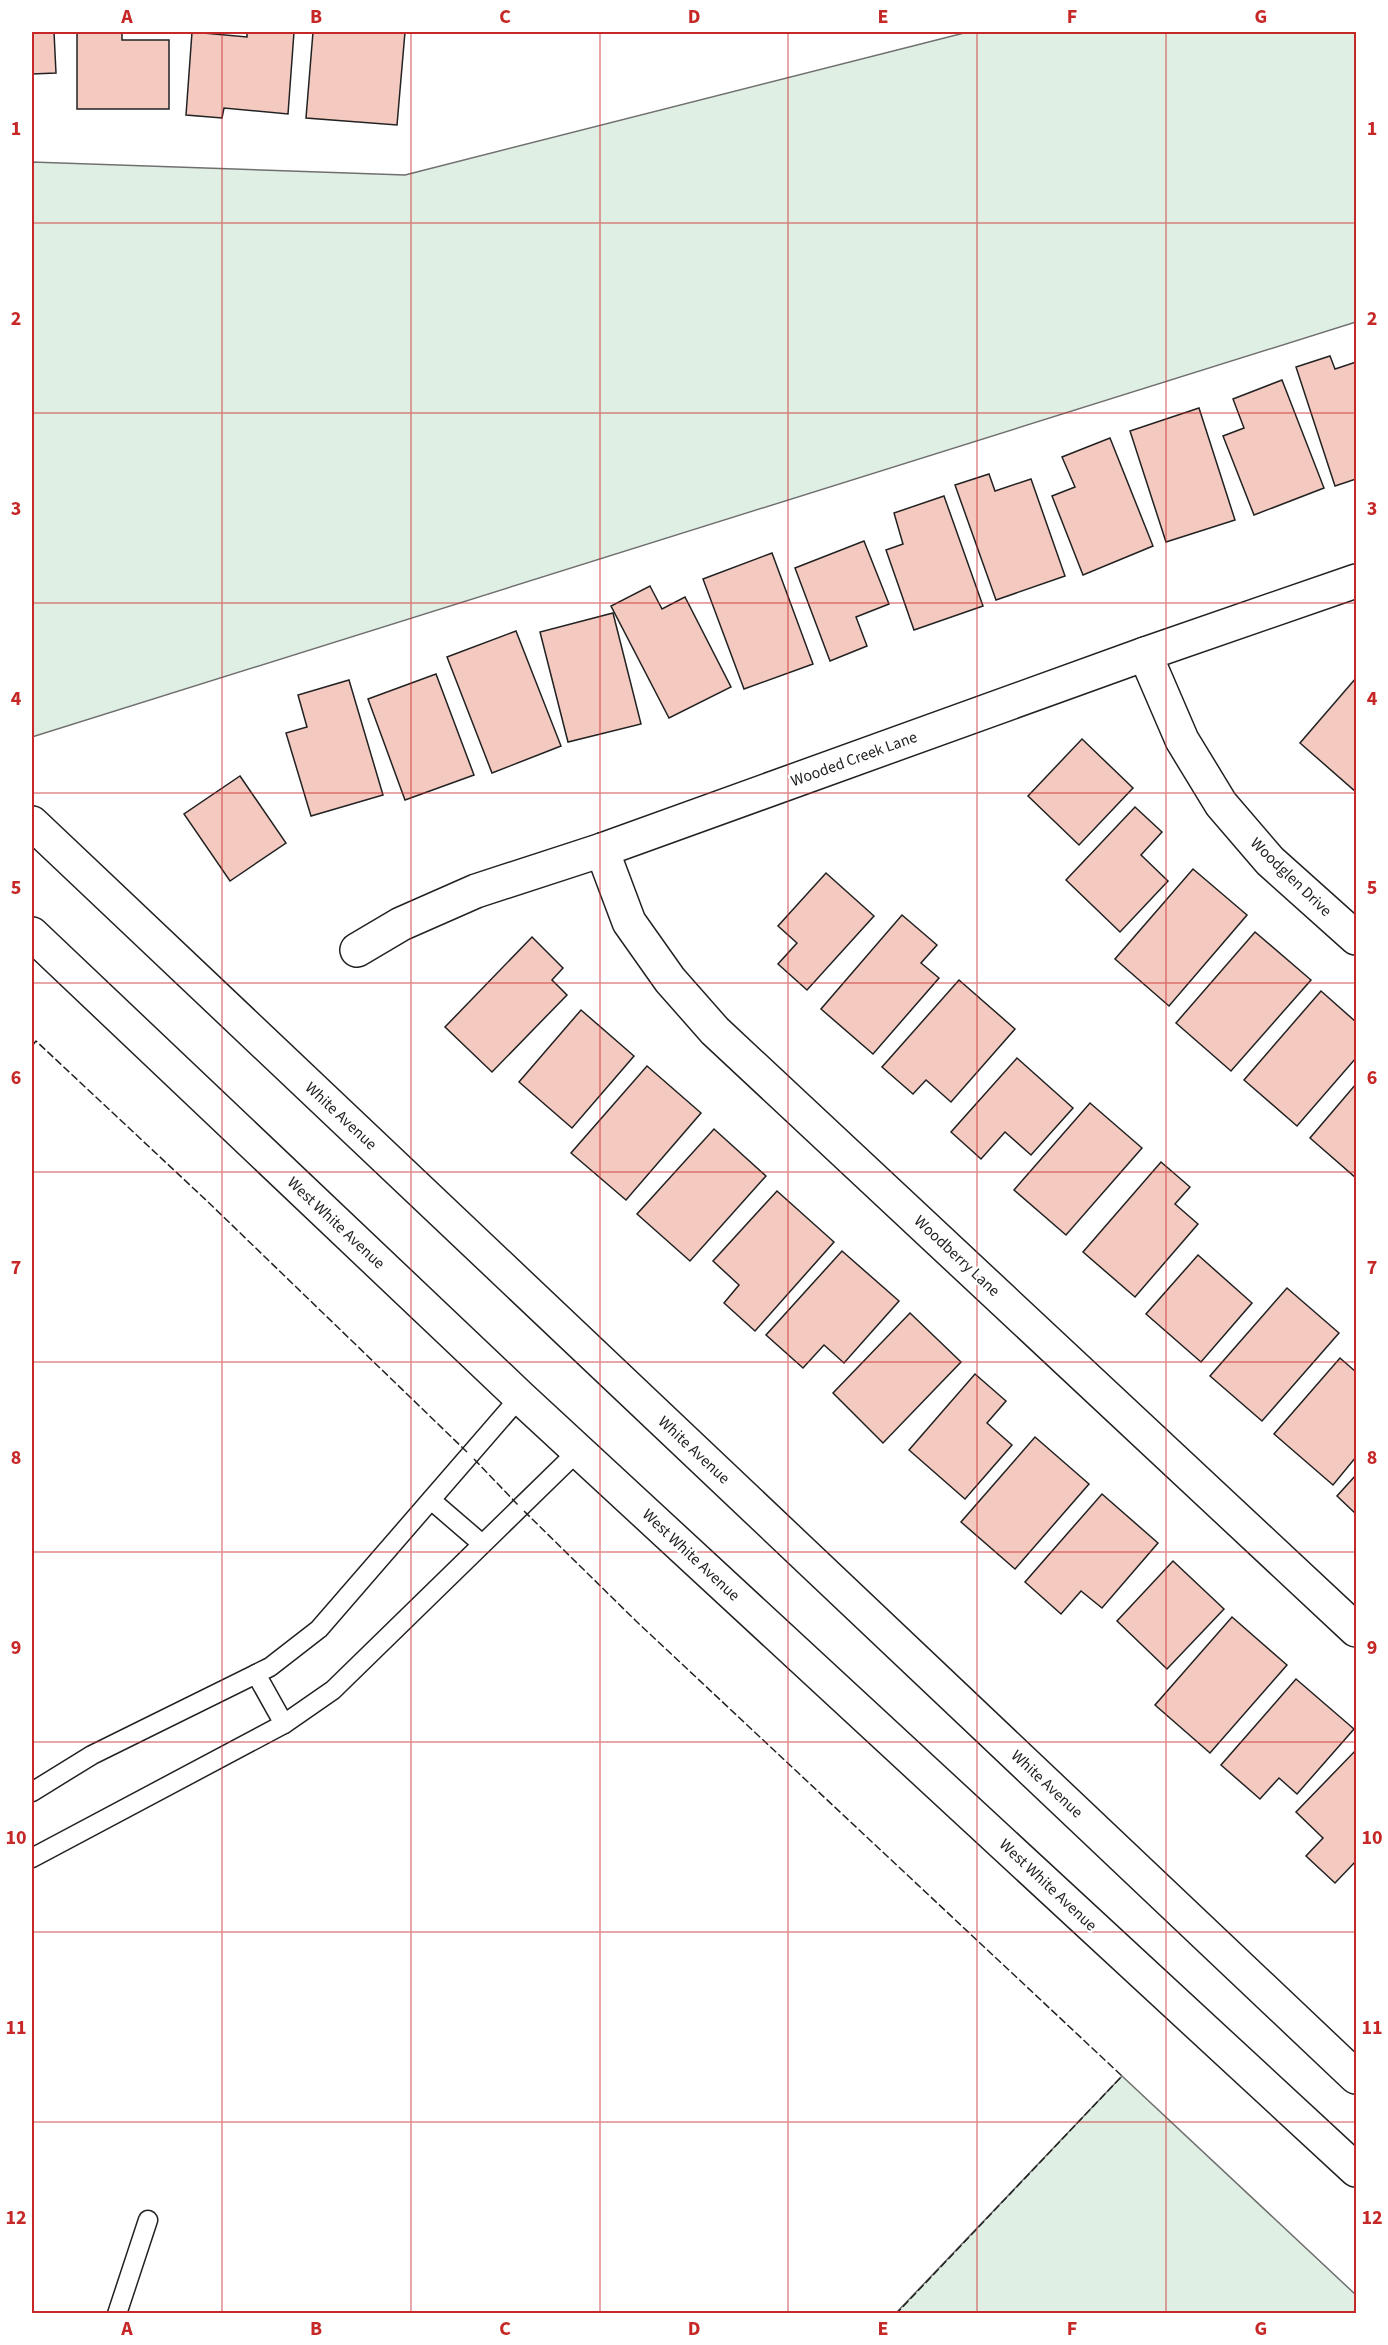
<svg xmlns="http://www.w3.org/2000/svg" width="1388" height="2345" font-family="'Source Sans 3',sans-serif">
	<rect width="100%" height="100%" fill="#fff"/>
	<g fill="#e0efe3" stroke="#6f6f6f" stroke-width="1.5">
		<polygon points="968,32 1356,32 1356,322 32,737 32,162 405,175"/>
		<polygon points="1122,2076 1356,2295 1356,2313 896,2313"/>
	</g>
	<g fill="#f3c9c0" stroke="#222" stroke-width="1.5">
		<polygon points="32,32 54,32 56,73 32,74"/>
		<polygon points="77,32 122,32 122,40 169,40 169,109 77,109"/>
		<polygon points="192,32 247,37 247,32 294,32 288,114 224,108 222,118 186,115"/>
		<polygon points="313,32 405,32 397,125 306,118"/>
		<polygon points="1330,356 1335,369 1356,362 1356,479 1335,486 1296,367"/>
		<polygon points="1282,380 1324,488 1254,515 1223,436 1244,428 1233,399"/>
		<polygon points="1199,408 1235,520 1166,542 1130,431"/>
		<polygon points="1110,438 1153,546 1083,575 1052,496 1075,487 1062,457"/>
		<polygon points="989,474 995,491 1031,479 1065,576 996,600 955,485"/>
		<polygon points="944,496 983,606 914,630 886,550 903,544 894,513"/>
		<polygon points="864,541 889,604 856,617 867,646 830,661 795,568"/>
		<polygon points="772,553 813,664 744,689 703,579"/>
		<polygon points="650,586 662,609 685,597 731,687 669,718 611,606"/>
		<polygon points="613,613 641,724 568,742 540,632"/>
		<polygon points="516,631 561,746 492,773 447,657"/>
		<polygon points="436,674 474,775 405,800 368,699"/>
		<polygon points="1356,678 1356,792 1300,743"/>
		<polygon points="349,680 383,795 311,816 286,733 307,727 298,695"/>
		<polygon points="1082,739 1133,788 1079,845 1028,796"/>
		<polygon points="240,776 286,843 230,881 184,814"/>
		<polygon points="1135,807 1162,832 1141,855 1168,881 1120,932 1066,880"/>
		<polygon points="1193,869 1247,915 1169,1006 1115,959"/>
		<polygon points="826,873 874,916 807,990 778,964 797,943 778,926"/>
		<polygon points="902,915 937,945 921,963 939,978 873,1054 821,1009"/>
		<polygon points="1255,932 1311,980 1231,1071 1176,1023"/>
		<polygon points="532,937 563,968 552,980 567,995 492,1072 445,1027"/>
		<polygon points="959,980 1015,1029 951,1102 926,1080 913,1094 882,1067"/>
		<polygon points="1321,991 1356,1022 1356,1058 1297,1126 1244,1080"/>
		<polygon points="581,1010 634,1056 572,1128 519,1082"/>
		<polygon points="1017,1058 1073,1108 1031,1155 1005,1132 981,1159 951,1132"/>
		<polygon points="647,1066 701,1113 626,1200 571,1153"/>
		<polygon points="1356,1084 1356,1178 1310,1138"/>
		<polygon points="1090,1103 1142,1148 1066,1235 1014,1190"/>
		<polygon points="714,1129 766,1176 690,1261 637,1214"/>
		<polygon points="1161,1162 1190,1187 1175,1204 1198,1224 1135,1297 1083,1252"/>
		<polygon points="777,1191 834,1242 755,1331 724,1303 739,1285 713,1261"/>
		<polygon points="842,1251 899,1301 844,1363 824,1345 803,1368 766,1335"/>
		<polygon points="1198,1255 1252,1303 1201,1362 1146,1314"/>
		<polygon points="1287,1288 1339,1333 1262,1421 1210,1376"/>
		<polygon points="910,1313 961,1362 883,1443 833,1393"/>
		<polygon points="1340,1358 1356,1372 1356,1457 1333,1485 1274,1434"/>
		<polygon points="975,1374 1006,1401 987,1423 1012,1445 965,1499 909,1450"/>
		<polygon points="1035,1437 1089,1484 1015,1569 961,1522"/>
		<polygon points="1356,1475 1356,1514 1337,1496"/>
		<polygon points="1102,1494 1158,1543 1102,1608 1081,1591 1061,1614 1025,1582"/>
		<polygon points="1173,1561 1224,1609 1167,1669 1117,1621"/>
		<polygon points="1232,1617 1287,1665 1210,1753 1155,1705"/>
		<polygon points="1296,1679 1354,1729 1297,1794 1279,1778 1260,1799 1221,1765"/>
		<polygon points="1356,1750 1356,1861 1335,1883 1306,1856 1323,1838 1296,1812"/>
	</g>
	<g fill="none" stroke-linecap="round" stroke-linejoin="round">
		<defs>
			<g id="service">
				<polyline points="431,1500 481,1543"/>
				<polyline points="256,1674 284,1724"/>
				<polyline points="32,1792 92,1755 270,1667 319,1629 520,1397"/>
				<polyline points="32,1858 284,1724 333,1690 578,1451"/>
				<polyline points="117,2314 148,2220"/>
			</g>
			<g id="minor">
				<polyline points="1145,654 1182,740 1221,804 1270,861 1356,938"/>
				<polyline points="602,850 629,922 670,980 715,1031 1356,1630"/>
				<polyline points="357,950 401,924 476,891 602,850 1145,654 1356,581"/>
			</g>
			<g id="secondary">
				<polyline points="32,823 1356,2077"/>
				<polyline points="32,934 520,1397 1356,2170"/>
			</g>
		</defs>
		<use href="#service" stroke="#222" stroke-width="21"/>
		<use href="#minor" stroke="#222" stroke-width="36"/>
		<use href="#secondary" stroke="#222" stroke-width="36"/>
		<use href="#service" stroke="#fff" stroke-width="18"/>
		<use href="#minor" stroke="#fff" stroke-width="33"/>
		<use href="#secondary" stroke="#fff" stroke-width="33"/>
		<g stroke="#222" stroke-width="1.5" stroke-dasharray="8 3" stroke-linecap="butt">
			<polyline points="32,1046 36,1041 207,1201 468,1453"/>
			<polyline points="474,1459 518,1505"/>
			<polyline points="524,1511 636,1621 1122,2076 896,2314"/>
		</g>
	</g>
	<path fill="none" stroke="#c62828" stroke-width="1.5" stroke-opacity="0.55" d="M222,32V2314M411,32V2314M600,32V2314M788,32V2314M977,32V2314M1166,32V2314M32,223H1356M32,413H1356M32,603H1356M32,793H1356M32,983H1356M32,1172H1356M32,1362H1356M32,1552H1356M32,1742H1356M32,1932H1356M32,2122H1356"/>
	<g text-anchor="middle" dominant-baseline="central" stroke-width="4.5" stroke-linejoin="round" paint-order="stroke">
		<g font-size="16" fill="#222" stroke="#fff">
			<text transform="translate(854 759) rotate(-20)">Wooded Creek Lane</text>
			<text transform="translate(1291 877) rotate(44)">Woodglen Drive</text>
			<text transform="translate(341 1116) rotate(43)">White Avenue</text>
			<text transform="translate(336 1223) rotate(43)">West White Avenue</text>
			<text transform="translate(957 1256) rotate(43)">Woodberry Lane</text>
			<text transform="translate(694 1450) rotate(43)">White Avenue</text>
			<text transform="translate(691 1555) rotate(43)">West White Avenue</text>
			<text transform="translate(1047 1784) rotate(43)">White Avenue</text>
			<text transform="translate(1048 1885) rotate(43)">West White Avenue</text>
		</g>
	</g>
	<rect width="1388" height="2345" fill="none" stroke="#ffffff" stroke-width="66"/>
	<rect x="33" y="33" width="1322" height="2279" fill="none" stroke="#c62828" stroke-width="2"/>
	<g font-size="20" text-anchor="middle" font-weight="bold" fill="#c62828">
		<text x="127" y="23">A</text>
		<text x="316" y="23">B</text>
		<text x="505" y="23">C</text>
		<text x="694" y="23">D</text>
		<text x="883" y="23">E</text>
		<text x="1072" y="23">F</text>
		<text x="1261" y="23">G</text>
		<text x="16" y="135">1</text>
		<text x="1372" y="135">1</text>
		<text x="16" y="325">2</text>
		<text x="1372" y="325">2</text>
		<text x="16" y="515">3</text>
		<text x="1372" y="515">3</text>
		<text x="16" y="705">4</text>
		<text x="1372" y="705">4</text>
		<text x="16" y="894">5</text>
		<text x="1372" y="894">5</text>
		<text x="16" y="1084">6</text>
		<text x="1372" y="1084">6</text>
		<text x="16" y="1274">7</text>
		<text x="1372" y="1274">7</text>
		<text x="16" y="1464">8</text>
		<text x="1372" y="1464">8</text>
		<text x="16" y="1654">9</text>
		<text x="1372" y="1654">9</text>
		<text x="16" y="1844">10</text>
		<text x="1372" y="1844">10</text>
		<text x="16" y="2034">11</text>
		<text x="1372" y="2034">11</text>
		<text x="16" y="2224">12</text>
		<text x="1372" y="2224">12</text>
		<text x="127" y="2335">A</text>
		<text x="316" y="2335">B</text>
		<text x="505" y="2335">C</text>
		<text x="694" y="2335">D</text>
		<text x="883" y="2335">E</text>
		<text x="1072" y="2335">F</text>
		<text x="1261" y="2335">G</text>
	</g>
</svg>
